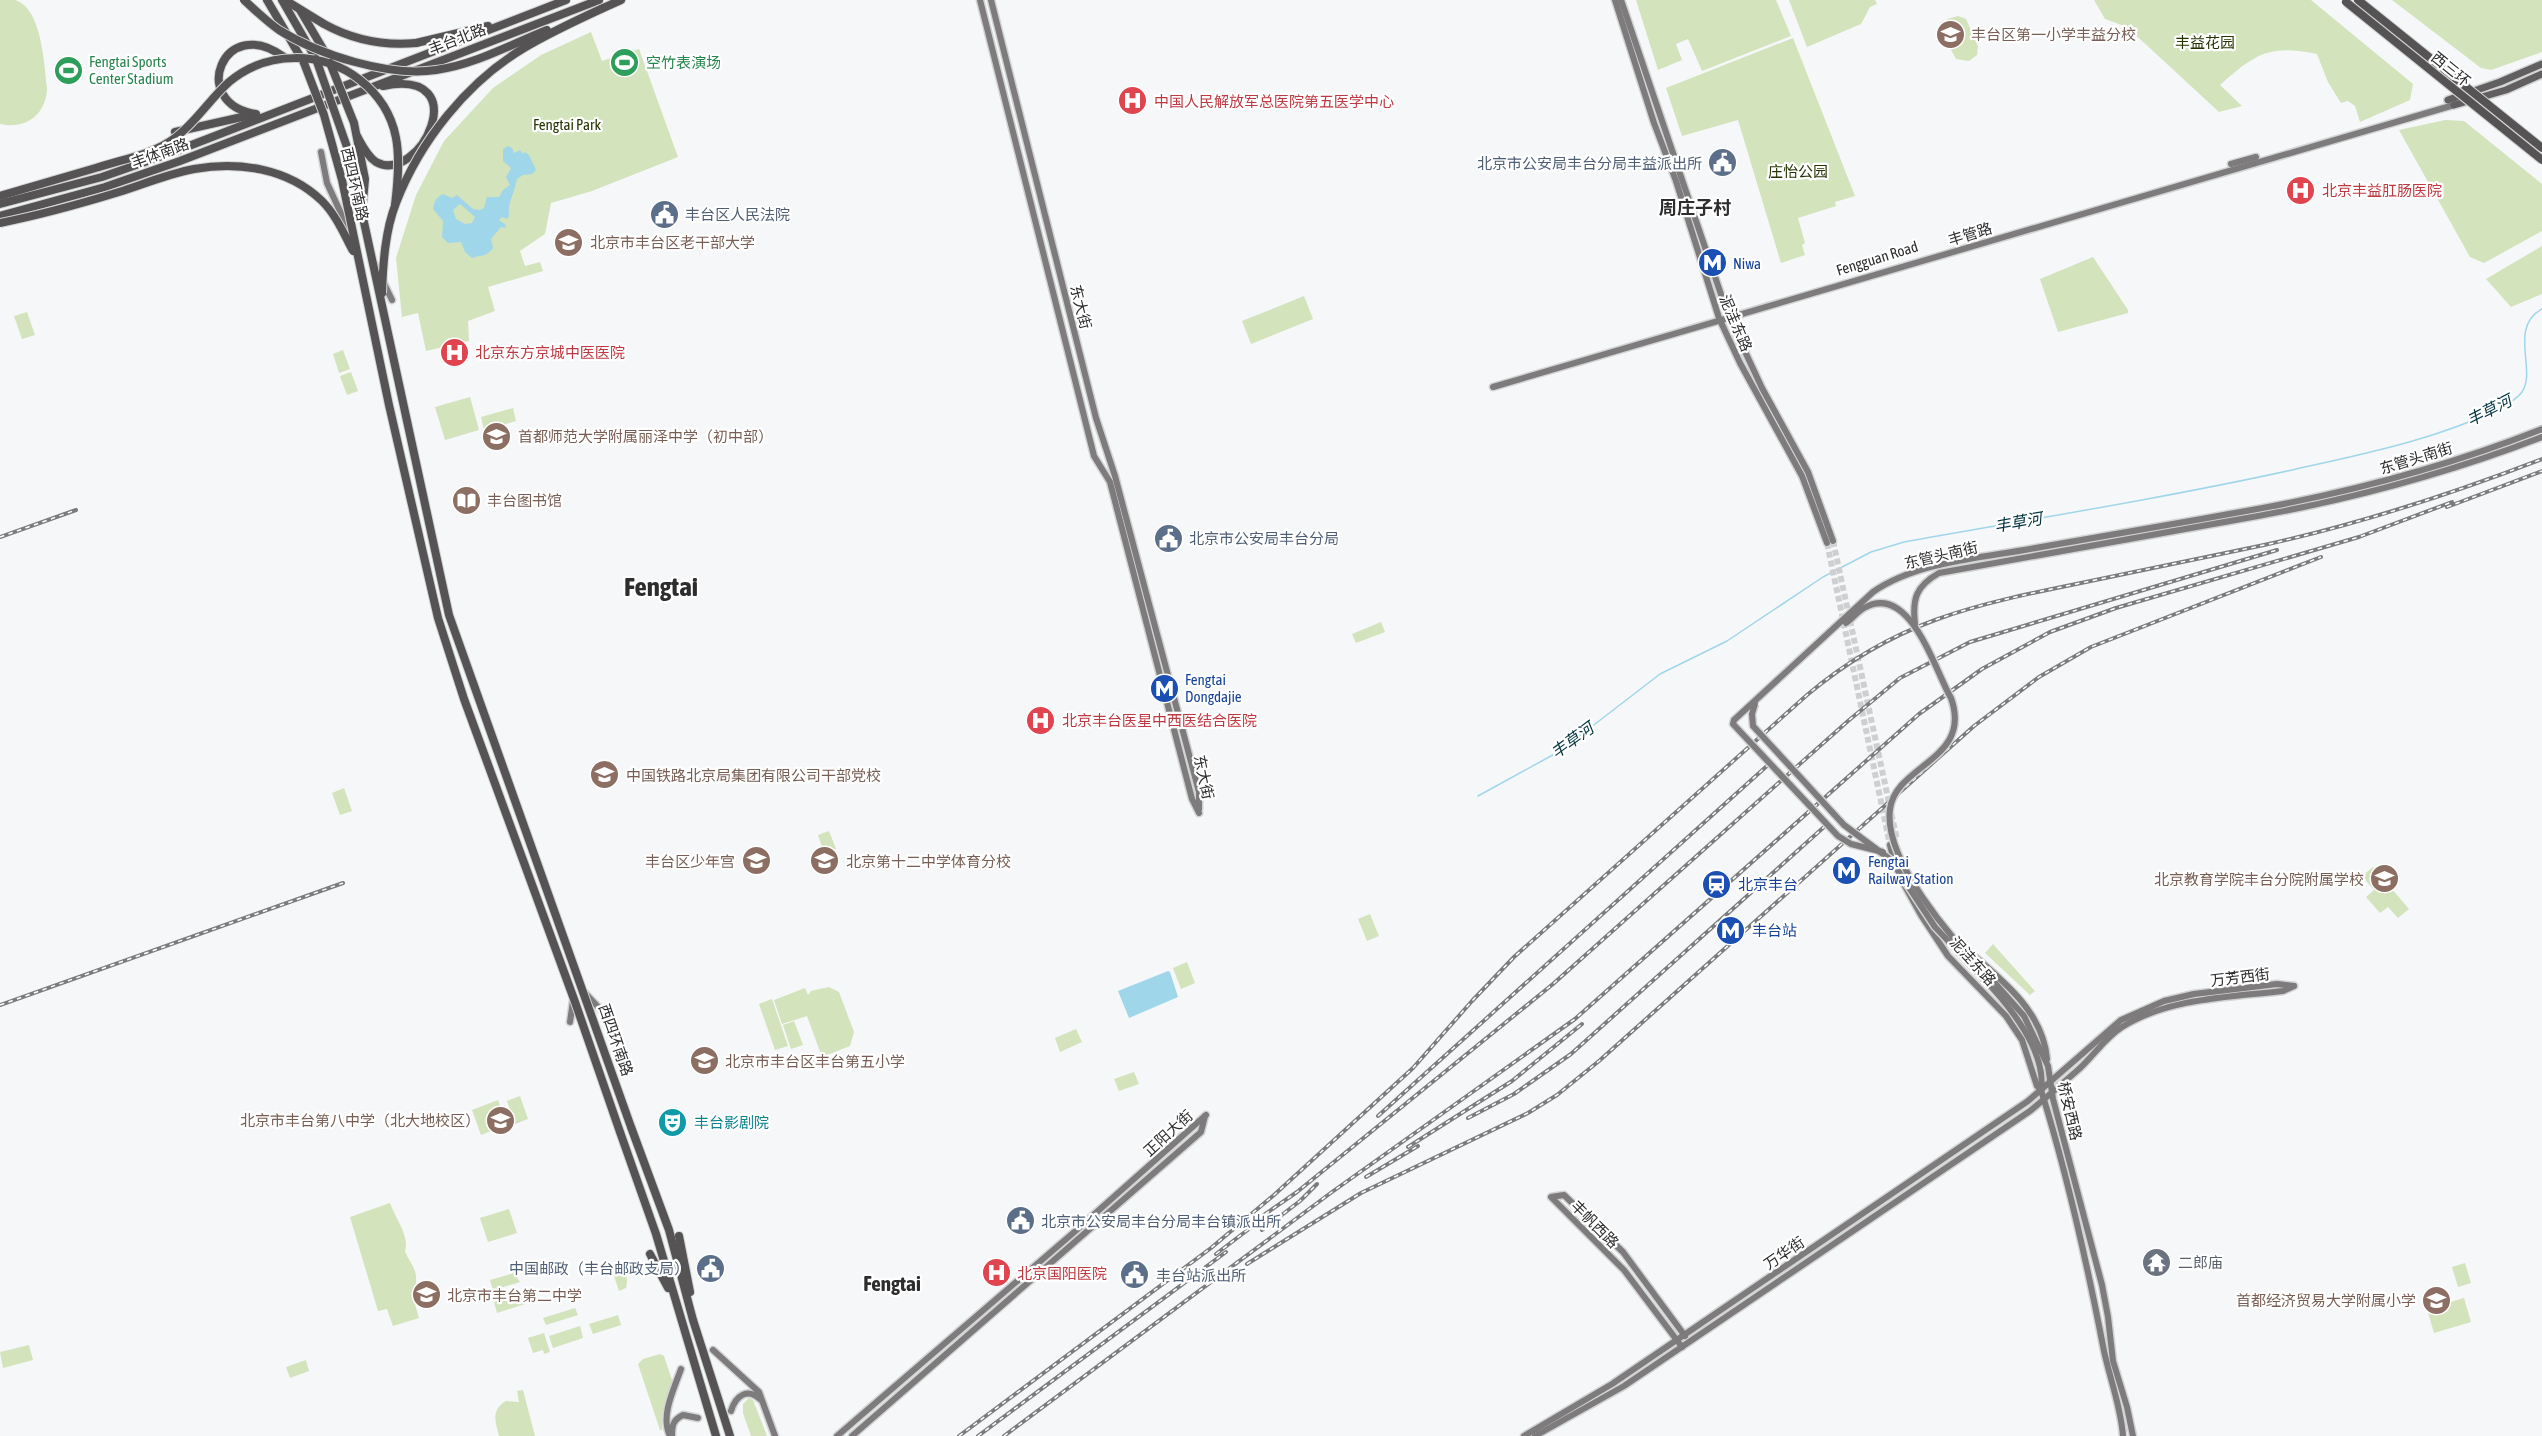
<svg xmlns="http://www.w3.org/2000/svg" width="2542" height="1436" font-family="'Asap Condensed','Noto Sans SC',sans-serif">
	<rect width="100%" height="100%" fill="#f6f7f9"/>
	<g fill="#d3e3bc">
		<path d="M0,0C4,0 10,0 15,0C42,8 44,64 47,87C47,114 26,130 0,124Z"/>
		<polygon points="1636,0 1776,0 1791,36 1702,71 1688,39 1676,44 1682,60 1658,70"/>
		<polygon points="1789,0 1875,0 1877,4 1870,7 1861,24 1807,47"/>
		<path d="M2094,0H2311L2413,84L2410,100L2360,122L2355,106L2348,101L2341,103L2328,82L2317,54C2269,44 2255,54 2220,85L2242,106L2219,112L2127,27L2105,19Z"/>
		<polygon points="2392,0 2542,0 2542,52 2491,70 2481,68"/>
		<polygon points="1958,16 1966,19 1978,46 1977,55 1969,61 1956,59 1942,33 1947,19"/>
		<polygon points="591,32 602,61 639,49 678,157 592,191 551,203 545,234 520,251 525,266 540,262 543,271 488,287 495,311 468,321 469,341 426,351 418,313 402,317 396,258 416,195 444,141 493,88 541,55"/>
		<polygon points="1793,38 1855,196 1835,202 1836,206 1798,218 1805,243 1802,245 1805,255 1781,263 1738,120 1682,136 1666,88"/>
		<polygon points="2445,120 2464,121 2542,184 2542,231 2484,263 2470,257 2399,130"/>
		<polygon points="2542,246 2542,294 2511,307 2486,279"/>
		<polygon points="2093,257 2128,310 2128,313 2058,332 2040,279"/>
		<polygon points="1304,296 1313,319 1251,344 1242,321"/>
		<polygon points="27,312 35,335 22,339 14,316"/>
		<polygon points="343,350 350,369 339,373 333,354"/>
		<polygon points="351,372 358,391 347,395 340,376"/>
		<polygon points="470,397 479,430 445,440 435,407"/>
		<polygon points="513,408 516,421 484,430 481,417"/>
		<polygon points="1381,622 1385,632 1356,643 1352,634"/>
		<polygon points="344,788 352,811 340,815 332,793"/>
		<polygon points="829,831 836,849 824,853 818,835"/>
		<polygon points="2373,867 2409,909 2398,918 2388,907 2380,913 2366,897 2374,890 2362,876"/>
		<polygon points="1370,914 1379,936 1367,941 1358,919"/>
		<polygon points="1993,944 2035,991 2030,995 1985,953"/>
		<polygon points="1187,962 1195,983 1181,989 1173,968"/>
		<polygon points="829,987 839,992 854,1032 850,1046 822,1057 807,1016 782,1024 774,1000 805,988 808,995 811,991"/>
		<polygon points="772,999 788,1046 775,1050 759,1004"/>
		<polygon points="794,1021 803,1045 791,1049 783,1025"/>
		<polygon points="1076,1029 1082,1042 1060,1052 1055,1038"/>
		<polygon points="1134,1072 1139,1084 1119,1091 1114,1079"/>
		<polygon points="520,1096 528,1119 515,1124 507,1101"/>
		<polygon points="498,1100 507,1125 481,1135 472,1110"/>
		<path d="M390,1203C395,1218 410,1236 405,1251C408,1260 417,1269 416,1279C416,1287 416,1291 419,1299L414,1301L419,1318L393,1326L387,1309L378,1311L350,1217Z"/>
		<polygon points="509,1209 517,1233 488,1242 480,1218"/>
		<polygon points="2465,1263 2471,1283 2458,1287 2452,1267"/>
		<path d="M620,1264C627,1270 628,1279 626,1288L619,1291L611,1267Z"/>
		<polygon points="514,1273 520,1282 493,1290 490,1280"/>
		<polygon points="527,1291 531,1302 497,1313 494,1302"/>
		<polygon points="2464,1298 2471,1322 2434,1333 2427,1309"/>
		<polygon points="575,1308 578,1315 546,1325 543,1318"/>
		<polygon points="618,1315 621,1325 593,1334 589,1324"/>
		<polygon points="580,1326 583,1338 553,1348 549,1336"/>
		<polygon points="544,1333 550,1352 544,1354 543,1350 533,1353 528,1338"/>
		<polygon points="29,1345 33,1360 3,1368 0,1352"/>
		<polygon points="660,1354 664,1356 672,1380 662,1415 662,1430 660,1430 638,1364 643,1359"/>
		<polygon points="306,1360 309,1371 290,1378 286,1367"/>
		<path d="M523,1390L535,1436H499C495,1421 491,1410 506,1401L519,1402L517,1391Z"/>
		<polygon points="749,1398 753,1400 767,1436 751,1436 743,1413 743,1404"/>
	</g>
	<g fill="#a0d6ea" fill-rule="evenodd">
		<path d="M508,146L512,148L514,153L520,150L523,154L525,152L529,155L536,170L532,174L523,175L517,179C515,192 507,204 509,216L507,219L502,217L499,220L506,225L505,228L501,227L491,239L493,248C487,257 481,255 472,258L465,252L461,242L448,243L442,237L443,221L433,209C434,202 436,197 443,194L452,198L457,195L473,209L480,210L484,208L487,197H499L503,190L510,185L506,177L511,168L503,161V149ZM460,204L475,217L472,223L465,224L456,219L453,210Z"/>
		<polygon points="1168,971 1170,972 1178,997 1129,1018 1118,991"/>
	</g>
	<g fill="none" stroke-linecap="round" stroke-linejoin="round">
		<path stroke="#a0d6ea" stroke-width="1.5" d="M1478,796L1560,751L1660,674L1727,641L1823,577L1871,552L1904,542C2033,519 2164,498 2292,470C2363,454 2435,440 2501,408C2508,404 2517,399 2522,392C2537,370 2508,328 2542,309"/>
		<g stroke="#cecfd0" stroke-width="6" stroke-dasharray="6 3" stroke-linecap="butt">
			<polyline points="1833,541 1897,840"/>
			<polyline points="1827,543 1890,845"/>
		</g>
		<defs>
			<g id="secondary">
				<polyline points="980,0 1094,456 1110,482 1192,799 1199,813"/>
				<polyline points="991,0 1096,418 1115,476 1199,792 1199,809"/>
				<polyline points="1615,0 1654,123 1676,181 1719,318 1740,363 1802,476 1827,543"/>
				<polyline points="1621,0 1728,315 1762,388 1808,472 1833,541"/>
				<polyline points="321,152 327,183 351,235"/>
				<polyline points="2231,164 2256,157"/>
				<polyline points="375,265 392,300"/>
				<polyline points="1493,387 2454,105"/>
				<path d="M2229,514C2336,496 2441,469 2542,429"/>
				<path d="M2230,521C2337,503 2441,476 2542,437"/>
				<polyline points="1890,845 1895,865"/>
				<polyline points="1900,877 1921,915 1948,956 2006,1016 2022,1040 2037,1086 2041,1090"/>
				<path d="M1967,950C2001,979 2043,1011 2047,1059"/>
				<polyline points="1987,974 2024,1016 2048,1066 2053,1099 2102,1285 2108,1317 2113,1361 2127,1407 2133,1436"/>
				<path d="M1984,979C2009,1005 2047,1052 2041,1090C2068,1176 2087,1263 2104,1351C2110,1379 2121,1407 2123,1436"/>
				<polyline points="585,993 601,1010"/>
				<polyline points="570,1022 573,1001"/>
				<polyline points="1682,1347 1624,1270 1551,1197 1564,1195 1623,1252 1685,1336"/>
				<polyline points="713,1350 759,1392 775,1436"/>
				<path d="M731,1411C736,1395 748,1387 761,1400"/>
				<path d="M670,1436C660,1416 674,1389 681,1369"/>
				<path d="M672,1436C672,1425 673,1420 683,1415L698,1418"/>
				<polyline points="837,1436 1072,1234 1206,1115"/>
				<polyline points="852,1436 1201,1132 1205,1116"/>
				<polyline points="1524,1436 1612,1384 2028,1101 2121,1020 2164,1001 2194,994 2277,984 2294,986"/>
				<path d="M1535,1436L1624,1386L2030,1111C2047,1097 2063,1083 2079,1069C2094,1055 2105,1038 2122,1027C2168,998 2230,997 2283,991L2294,986"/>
			</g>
			<g id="primary">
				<polyline points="2448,100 2500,82 2542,64"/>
				<polyline points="2454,105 2506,90 2542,74"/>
			</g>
			<g id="trunk">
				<polyline points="267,0 304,63"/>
				<polyline points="282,0 316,59"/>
				<polyline points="285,0 324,24"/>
				<polyline points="601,9 621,0"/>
				<polyline points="300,10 326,54"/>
				<polyline points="416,43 488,26"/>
				<path d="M256,114C188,104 223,12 284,57"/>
				<polyline points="354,123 365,179 362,213"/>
				<polyline points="175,132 251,115"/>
				<path d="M357,136C362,145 367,156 376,162C420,186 477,67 383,86"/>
				<polyline points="0,196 99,167"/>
				<polyline points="0,204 102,177 176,151 566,0"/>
				<polyline points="0,216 105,187 180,161 599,0"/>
				<polyline points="631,1127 669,1230 693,1320 730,1436"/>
				<polyline points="620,1132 656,1234 716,1436"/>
				<polyline points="679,1236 690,1292"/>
				<polyline points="650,1254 668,1288"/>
			</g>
		</defs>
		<use href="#secondary" stroke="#d2d3d4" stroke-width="9"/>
		<use href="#primary" stroke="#d2d3d4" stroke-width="10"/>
		<use href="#trunk" stroke="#d2d3d4" stroke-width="10"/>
		<use href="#secondary" stroke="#7d7b7b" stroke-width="6"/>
		<use href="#primary" stroke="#615f5f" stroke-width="7"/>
		<use href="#trunk" stroke="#555353" stroke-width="8"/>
		<defs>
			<g id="rail">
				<polyline points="2447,507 2542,471"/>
				<polyline points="0,537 76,510"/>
				<polyline points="0,1005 343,883"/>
				<polyline points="1378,1116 1768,765"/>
				<polyline points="1468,1118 1514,1094 1571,1054 1824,827"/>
				<polyline points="1408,1147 1512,1081 1582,1024"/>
				<polyline points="1366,1177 1418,1146"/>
				<polyline points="1258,1219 1297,1192 1553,984 1848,721 1900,678 1970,642 2277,550"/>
				<polyline points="1262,1230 1300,1201 1317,1184"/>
				<polyline points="1216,1254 1266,1216"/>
				<polyline points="1247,1264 1361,1193 1528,1113 1557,1095 1599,1061 1974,726 2039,677 2091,647 2321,557"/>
				<path d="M959,1436L1211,1248L1274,1195L1413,1068L1472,1001L1514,957L1807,695C1895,621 1973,605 2081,583C2142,570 2203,558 2264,545C2360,524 2451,494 2542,459"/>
				<polyline points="978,1436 1226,1252"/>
				<polyline points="1004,1436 1332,1192 1575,1019 1919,714 1982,669 2050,632 2116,608 2359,537 2452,502"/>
			</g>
		</defs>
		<use href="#rail" stroke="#7b7c7d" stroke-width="4"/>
		<use href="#rail" stroke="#fff" stroke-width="1.5" stroke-dasharray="4.5" stroke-linecap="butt"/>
		<defs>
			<g id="secondary-bridge">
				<path d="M1846,623C1852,619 1857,612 1864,608C1910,581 1935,671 1951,698C1973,760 1896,764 1890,809C1883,860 1953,941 1987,974"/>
				<path d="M1915,624C1912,599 1916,586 1939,573L2230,521"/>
				<polyline points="1755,704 1752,714 1753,726 1844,825 1891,860 1935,927 1984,979"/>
				<path d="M1883,852L1851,844L1838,836L1733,724L1734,720L1873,592C1916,562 1980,558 2030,549C2097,537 2163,526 2229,514"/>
			</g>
			<g id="trunk-bridge">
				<path d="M244,0C255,10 266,21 279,30C319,55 389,77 436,70C474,65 512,44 547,30"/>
				<polyline points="2358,0 2542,148"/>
				<polyline points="2346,2 2542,160"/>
				<path d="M324,24C353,40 383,46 416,43"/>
				<polyline points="316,59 347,147 354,176 449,615 631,1127"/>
				<polyline points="304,63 324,115 342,180 389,405 438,618 464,699 575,1002 620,1132"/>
				<polyline points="330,63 354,123"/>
				<path d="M99,167C124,159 154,154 175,138C196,122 210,99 229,82C267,50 323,51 360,80C403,114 401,157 395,205"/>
				<path d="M0,223C40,215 80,204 119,192C144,184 168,174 194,169C238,161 288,168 322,201C336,215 344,234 353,251"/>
				<path d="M382,293C383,264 385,231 396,203C420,141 467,82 524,48C549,33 575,21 601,9"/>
			</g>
		</defs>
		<use href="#secondary-bridge" stroke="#d2d3d4" stroke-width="9" stroke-linecap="butt"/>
		<use href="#trunk-bridge" stroke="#d2d3d4" stroke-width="10" stroke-linecap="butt"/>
		<use href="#secondary-bridge" stroke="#7d7b7b" stroke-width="6"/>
		<use href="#trunk-bridge" stroke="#555353" stroke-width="8"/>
	</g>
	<defs>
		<symbol id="school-disc" viewBox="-11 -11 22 22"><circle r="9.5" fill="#8d6e63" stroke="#fff"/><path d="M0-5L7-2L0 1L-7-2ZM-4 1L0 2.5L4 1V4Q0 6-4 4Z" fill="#fff"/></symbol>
		<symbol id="stadium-disc" viewBox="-11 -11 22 22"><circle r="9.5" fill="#2e9e5b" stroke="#fff"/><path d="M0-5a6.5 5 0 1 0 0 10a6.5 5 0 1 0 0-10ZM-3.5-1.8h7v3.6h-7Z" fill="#fff"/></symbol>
		<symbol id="hospital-disc" viewBox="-11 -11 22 22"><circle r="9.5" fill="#e0444e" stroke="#fff"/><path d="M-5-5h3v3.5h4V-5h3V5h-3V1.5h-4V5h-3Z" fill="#fff"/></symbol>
		<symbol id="civic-disc" viewBox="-11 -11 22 22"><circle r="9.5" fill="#5c6f8a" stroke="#fff"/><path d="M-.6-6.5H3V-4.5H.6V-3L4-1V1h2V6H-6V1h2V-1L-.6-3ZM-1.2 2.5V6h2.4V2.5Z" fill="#fff"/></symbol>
		<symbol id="university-disc" viewBox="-11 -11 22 22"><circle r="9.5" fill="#8d6e63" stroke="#fff"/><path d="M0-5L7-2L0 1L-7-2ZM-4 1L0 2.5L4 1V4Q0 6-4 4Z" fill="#fff"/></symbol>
		<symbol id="metro-disc" viewBox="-11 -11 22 22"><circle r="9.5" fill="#1a4fb4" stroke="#fff"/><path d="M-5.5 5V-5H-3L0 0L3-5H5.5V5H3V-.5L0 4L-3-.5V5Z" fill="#fff"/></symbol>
		<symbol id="library-disc" viewBox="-11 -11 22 22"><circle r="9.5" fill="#8d6e63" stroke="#fff"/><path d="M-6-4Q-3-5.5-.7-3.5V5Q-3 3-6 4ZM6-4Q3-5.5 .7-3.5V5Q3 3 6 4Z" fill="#fff"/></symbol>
		<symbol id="station-disc" viewBox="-11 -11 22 22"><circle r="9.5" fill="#1a4fb4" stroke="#fff"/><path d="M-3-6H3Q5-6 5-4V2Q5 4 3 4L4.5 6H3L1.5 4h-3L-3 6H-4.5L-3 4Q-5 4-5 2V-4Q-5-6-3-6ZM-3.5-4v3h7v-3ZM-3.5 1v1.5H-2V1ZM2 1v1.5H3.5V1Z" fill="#fff"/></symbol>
		<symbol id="theatre-disc" viewBox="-11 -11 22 22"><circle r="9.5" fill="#0f9aa8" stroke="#fff"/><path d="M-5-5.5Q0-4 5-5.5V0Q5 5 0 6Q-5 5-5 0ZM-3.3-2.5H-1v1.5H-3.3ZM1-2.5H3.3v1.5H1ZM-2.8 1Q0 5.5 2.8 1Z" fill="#fff"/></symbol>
		<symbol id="temple-disc" viewBox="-11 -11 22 22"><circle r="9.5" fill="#6b7280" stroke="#fff"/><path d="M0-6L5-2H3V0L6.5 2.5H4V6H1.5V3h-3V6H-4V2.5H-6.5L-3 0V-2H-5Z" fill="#fff"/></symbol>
	</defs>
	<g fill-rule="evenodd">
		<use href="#school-disc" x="1934" y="18" width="33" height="33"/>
		<use href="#stadium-disc" x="608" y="46" width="33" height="33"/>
		<use href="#stadium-disc" x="52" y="54" width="33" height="33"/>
		<use href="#hospital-disc" x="1116" y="84" width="33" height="33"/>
		<use href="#civic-disc" x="1706" y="146" width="33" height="33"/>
		<use href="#hospital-disc" x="2284" y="174" width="33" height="33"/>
		<use href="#civic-disc" x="648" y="198" width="33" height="33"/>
		<use href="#university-disc" x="552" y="226" width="33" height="33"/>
		<use href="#metro-disc" x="1696" y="246" width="33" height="33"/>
		<use href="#hospital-disc" x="438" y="336" width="33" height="33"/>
		<use href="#school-disc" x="480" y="420" width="33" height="33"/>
		<use href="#library-disc" x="450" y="484" width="33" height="33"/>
		<use href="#civic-disc" x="1152" y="522" width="33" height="33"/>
		<use href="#metro-disc" x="1148" y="672" width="33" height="33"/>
		<use href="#hospital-disc" x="1024" y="704" width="33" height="33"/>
		<use href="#school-disc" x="588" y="758" width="33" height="33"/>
		<use href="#school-disc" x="740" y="844" width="33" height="33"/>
		<use href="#school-disc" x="808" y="844" width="33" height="33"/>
		<use href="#metro-disc" x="1830" y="854" width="33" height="33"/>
		<use href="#school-disc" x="2368" y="862" width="33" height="33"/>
		<use href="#station-disc" x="1700" y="868" width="33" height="33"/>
		<use href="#metro-disc" x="1714" y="914" width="33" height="33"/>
		<use href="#school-disc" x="688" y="1044" width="33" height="33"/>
		<use href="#school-disc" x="484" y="1104" width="33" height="33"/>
		<use href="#theatre-disc" x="656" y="1106" width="33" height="33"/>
		<use href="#civic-disc" x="1004" y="1204" width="33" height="33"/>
		<use href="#temple-disc" x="2140" y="1246" width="33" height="33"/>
		<use href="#civic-disc" x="694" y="1252" width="33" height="33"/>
		<use href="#hospital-disc" x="980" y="1256" width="33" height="33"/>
		<use href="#civic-disc" x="1118" y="1258" width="33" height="33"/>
		<use href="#school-disc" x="410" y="1278" width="33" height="33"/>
		<use href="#school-disc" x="2420" y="1284" width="33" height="33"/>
	</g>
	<g text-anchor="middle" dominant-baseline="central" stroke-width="4.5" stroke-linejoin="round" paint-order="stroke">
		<g font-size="15" fill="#785e54" stroke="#fff" text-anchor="start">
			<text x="1971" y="34">丰台区第一小学丰益分校</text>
			<text x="590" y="242">北京市丰台区老干部大学</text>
			<text x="518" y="436">首都师范大学附属丽泽中学（初中部）</text>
			<text x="487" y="500">丰台图书馆</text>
			<text x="626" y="775">中国铁路北京局集团有限公司干部党校</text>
			<text x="735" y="861" text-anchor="end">丰台区少年宫</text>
			<text x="846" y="861">北京第十二中学体育分校</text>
			<text x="2364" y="879" text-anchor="end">北京教育学院丰台分院附属学校</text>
			<text x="725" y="1061">北京市丰台区丰台第五小学</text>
			<text x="480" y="1120" text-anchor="end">北京市丰台第八中学（北大地校区）</text>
			<text x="447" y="1295">北京市丰台第二中学</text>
			<text x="2416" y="1300" text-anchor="end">首都经济贸易大学附属小学</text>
		</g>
		<g font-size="15" fill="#2d2d2e" stroke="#fff">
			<text transform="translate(457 39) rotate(-21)">丰台北路</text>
			<text transform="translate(2451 69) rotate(39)">西三环</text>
			<text transform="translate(160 153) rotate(-20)">丰体南路</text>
			<text transform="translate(355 184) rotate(77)">西四环南路</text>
			<text transform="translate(1970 234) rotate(-17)">丰管路</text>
			<text transform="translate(1877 258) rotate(-17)">Fengguan Road</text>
			<text transform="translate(1081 307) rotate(76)">东大街</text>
			<text transform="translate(1736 323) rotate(67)">泥洼东路</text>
			<text transform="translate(2416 458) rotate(-17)">东管头南街</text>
			<text transform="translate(1941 555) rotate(-13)">东管头南街</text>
			<text transform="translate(1204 777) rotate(78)">东大街</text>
			<text transform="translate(1973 961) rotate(48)">泥洼东路</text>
			<text transform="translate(2240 977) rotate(-7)">万芳西街</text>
			<text transform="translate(616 1040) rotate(71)">西四环南路</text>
			<text transform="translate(2070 1111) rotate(77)">桥安西路</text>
			<text transform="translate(1168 1133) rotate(-42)">正阳大街</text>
			<text transform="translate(1595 1224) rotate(45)">丰帆西路</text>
			<text transform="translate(1784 1253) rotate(-34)">万华街</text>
		</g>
		<g font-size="15" fill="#253402" stroke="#fff">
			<text x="2205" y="42">丰益花园</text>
			<text x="567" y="124">Fengtai Park</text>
			<text x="1798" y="171">庄怡公园</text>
		</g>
		<g font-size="15" fill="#27864d" stroke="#fff" text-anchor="start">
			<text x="89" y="61">Fengtai Sports<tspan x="89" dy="17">Center Stadium</tspan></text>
			<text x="646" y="62">空竹表演场</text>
		</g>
		<g font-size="15" fill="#be3a42" stroke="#fff" text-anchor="start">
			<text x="1154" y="101">中国人民解放军总医院第五医学中心</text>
			<text x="2322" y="190">北京丰益肛肠医院</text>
			<text x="475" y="352">北京东方京城中医医院</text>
			<text x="1062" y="720">北京丰台医星中西医结合医院</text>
			<text x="1017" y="1273">北京国阳医院</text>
		</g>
		<g font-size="15" fill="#4e5e75" stroke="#fff" text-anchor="start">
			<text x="1702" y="163" text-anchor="end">北京市公安局丰台分局丰益派出所</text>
			<text x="685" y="214">丰台区人民法院</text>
			<text x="1189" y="538">北京市公安局丰台分局</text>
			<text x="1041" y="1221">北京市公安局丰台分局丰台镇派出所</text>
			<text x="689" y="1268" text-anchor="end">中国邮政（丰台邮政支局）</text>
			<text x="1156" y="1275">丰台站派出所</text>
		</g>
		<g font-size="15" fill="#164399" stroke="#fff" text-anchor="start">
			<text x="1733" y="263">Niwa</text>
			<text x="1185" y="679">Fengtai<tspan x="1185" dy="17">Dongdajie</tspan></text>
			<text x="1868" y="861">Fengtai<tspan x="1868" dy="17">Railway Station</tspan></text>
			<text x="1738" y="884">北京丰台</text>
			<text x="1752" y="930">丰台站</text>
		</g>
		<g font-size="15" fill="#0d838f" stroke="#fff" text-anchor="start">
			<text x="694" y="1122">丰台影剧院</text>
		</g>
		<g font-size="15" fill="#5b616d" stroke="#fff" text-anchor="start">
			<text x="2178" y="1262">二郎庙</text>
		</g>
		<g font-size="16" font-style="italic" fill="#00313f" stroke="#fff">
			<text transform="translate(2489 410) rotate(-27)">丰草河</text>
			<text transform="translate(2018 522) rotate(-10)">丰草河</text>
			<text transform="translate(1572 740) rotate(-36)">丰草河</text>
		</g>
		<g font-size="18" font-weight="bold" fill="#2d2d2e" stroke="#fff">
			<text x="1695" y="207">周庄子村</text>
		</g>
		<g font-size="21" font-weight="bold" fill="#2d2d2e" stroke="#fff">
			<text x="892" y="1283">Fengtai</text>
		</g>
		<g font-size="27" font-weight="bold" fill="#2d2d2e" stroke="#fff">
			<text x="661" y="586">Fengtai</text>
		</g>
	</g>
</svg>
